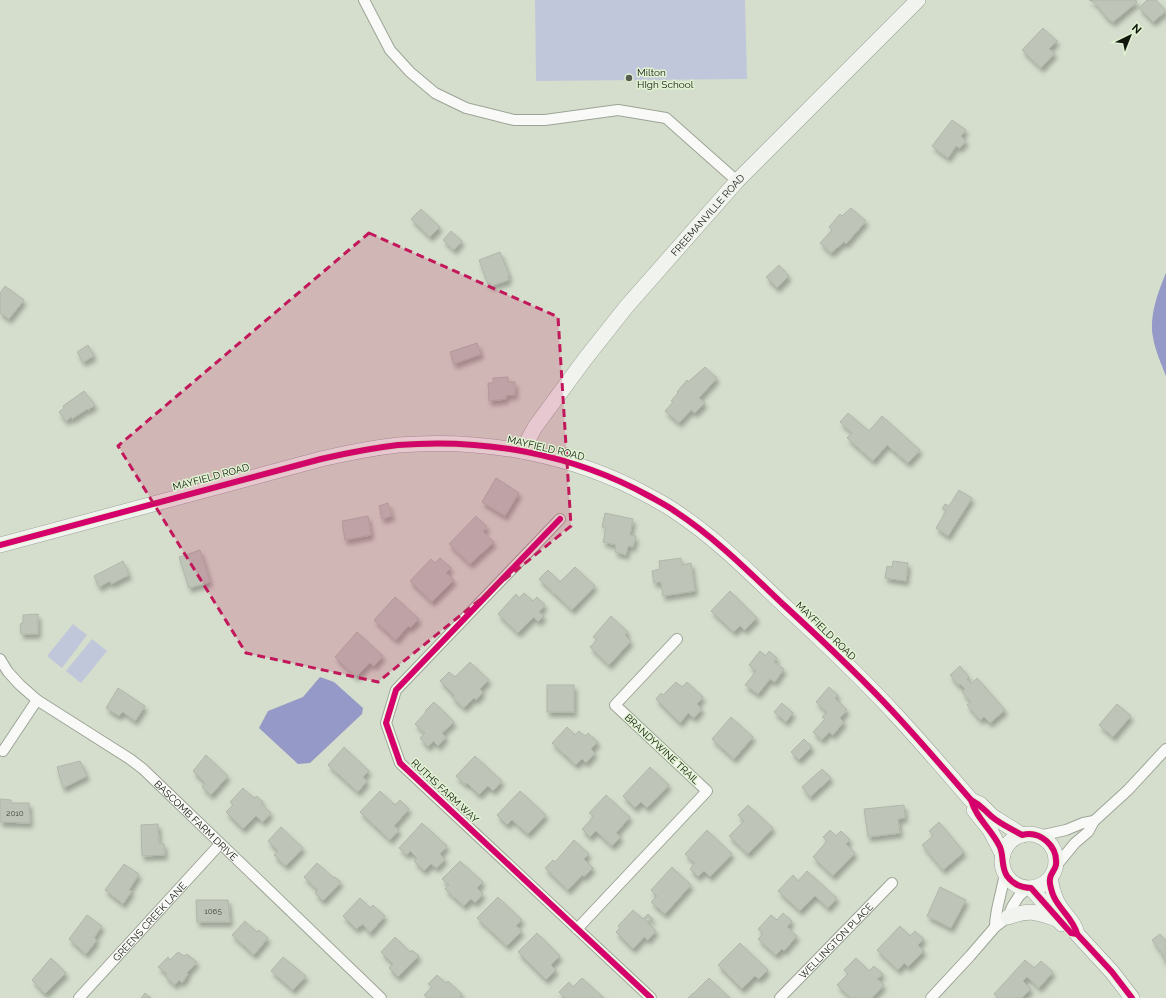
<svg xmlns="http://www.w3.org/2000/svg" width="1166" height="998" font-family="Raleway,sans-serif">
	<defs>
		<filter id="shadow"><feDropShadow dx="2.5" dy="4.5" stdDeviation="2" flood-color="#0004"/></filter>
	</defs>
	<rect width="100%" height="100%" fill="#d5decd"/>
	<g fill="#c1c7da">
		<polygon points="535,0 745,0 747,79 536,81"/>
		<polygon points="73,624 87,635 62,668 47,656"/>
		<polygon points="92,639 107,651 81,683 66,671"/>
	</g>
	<g fill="#9599c7">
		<path d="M1166,273V376C1161,363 1155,350 1153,337C1149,316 1158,292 1166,273Z"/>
		<polygon points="320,677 334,682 363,708 362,714 310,763 298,764 259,728 268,711 303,697"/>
	</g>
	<g fill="#bec5b8" stroke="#b0b7aa" filter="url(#shadow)">
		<polygon points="1089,0 1136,0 1137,2 1113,22 1107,18 1095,3"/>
		<polygon points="1147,0 1156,0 1166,11 1153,22 1139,8"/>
		<polygon points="1043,28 1057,41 1049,49 1055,53 1041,68 1022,50"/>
		<polygon points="952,120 966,130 961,136 966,141 960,148 956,146 948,158 932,146"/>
		<polygon points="851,208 866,221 846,244 844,242 831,253 820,243 832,230 829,227 840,214 842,216"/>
		<polygon points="421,209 440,227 430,237 411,219"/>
		<polygon points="451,231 462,241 454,250 443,240"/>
		<polygon points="500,252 509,275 508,276 509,280 491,286 490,283 488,284 479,260"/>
		<polygon points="779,265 789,276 777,288 766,277"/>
		<polygon points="5,286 24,300 9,319 0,313 0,293"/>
		<polygon points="477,343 481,354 454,364 450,352"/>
		<polygon points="88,345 94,356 83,362 77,352"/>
		<polygon points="705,367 717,378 699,398 705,403 695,413 691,410 679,423 665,411 673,402 671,401 678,393 677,392 687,380 688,382"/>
		<polygon points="508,377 508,382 515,382 515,395 506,395 506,399 489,401 488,383 493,383 493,378"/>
		<polygon points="84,391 95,405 88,410 87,409 72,419 71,417 66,421 59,412 64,408 63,406"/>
		<polygon points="848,413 869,431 882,416 920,450 908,463 887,445 873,461 847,438 852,433 840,422"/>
		<polygon points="496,478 519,493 505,516 482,502"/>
		<polygon points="959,490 972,498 948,536 936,528 946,511 942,509 945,504 949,506"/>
		<polygon points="388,503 392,516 382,519 379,506"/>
		<polygon points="605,513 633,519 630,535 636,536 633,547 628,546 626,555 615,552 616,545 603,542 606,528 602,527"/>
		<polygon points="368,516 371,535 345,540 342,521"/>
		<polygon points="476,516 487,527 483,532 494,542 470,564 449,544"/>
		<polygon points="200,550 210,582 189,588 179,557"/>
		<polygon points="440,558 451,568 446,573 454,580 432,602 410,581 431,559 435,563"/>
		<polygon points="681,558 682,565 691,563 695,591 663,596 661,582 654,583 652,571 660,569 659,561"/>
		<polygon points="123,561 129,575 111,584 110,581 99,587 94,576"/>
		<polygon points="893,561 908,563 906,581 885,578 887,566 892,567"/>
		<polygon points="575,567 595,586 572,610 539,579 548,570 560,582"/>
		<polygon points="730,591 757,618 745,630 740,626 734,632 711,611"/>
		<polygon points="524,593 533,601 537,597 545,605 539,612 544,616 538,622 534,617 518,633 498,614 516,594 519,598"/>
		<polygon points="395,597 419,619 410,628 408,626 396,640 374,620"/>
		<polygon points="38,614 38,634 21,634 20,624 23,623 23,615"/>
		<polygon points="611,616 628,632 625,635 631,641 609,665 590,647 597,640 593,637"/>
		<polygon points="357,632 383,656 374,666 370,663 356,677 335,657"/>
		<polygon points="760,651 766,656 769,651 777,658 774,662 784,669 775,682 770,679 758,694 745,685 756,671 749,665"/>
		<polygon points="470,662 489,680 480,689 483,692 476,700 474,698 464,708 452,697 454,695 440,681 449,672 455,677"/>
		<polygon points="960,666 969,677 967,679 971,684 977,678 1005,710 990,723 984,717 980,720 967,705 971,702 962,692 965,689 960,684 959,686 950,675"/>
		<polygon points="676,682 682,687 687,682 703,697 697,704 702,709 694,718 688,713 680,723 656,699 661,693 663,695"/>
		<rect x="547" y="685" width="27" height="27"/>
		<polygon points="829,687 838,695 835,698 847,710 840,718 844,722 833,735 829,732 822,740 813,732 825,719 822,717 827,712 816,702"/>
		<polygon points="118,688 145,706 135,721 123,712 119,716 106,708"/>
		<polygon points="434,702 454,722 442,733 446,737 438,746 433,741 428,747 420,738 425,733 415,724 426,712 425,711"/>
		<polygon points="782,703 793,713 786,722 774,712"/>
		<polygon points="1117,704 1131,716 1113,737 1099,725"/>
		<polygon points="731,717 753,737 734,759 712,739"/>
		<polygon points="567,727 575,735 579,731 585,736 588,733 598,742 591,749 595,753 586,763 582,759 576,765 552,743"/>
		<polygon points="804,739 812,747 799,760 791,752"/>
		<polygon points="344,747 369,771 363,777 367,781 358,792 328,765"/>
		<polygon points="206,755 228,776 211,795 202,787 205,783 193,771"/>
		<polygon points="475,756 502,781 493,791 488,786 479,795 467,783 466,785 456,776"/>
		<polygon points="80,761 87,776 63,788 57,767"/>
		<polygon points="650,767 669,785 647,808 641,802 635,808 623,796"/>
		<polygon points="822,769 831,778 810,797 802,787"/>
		<polygon points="243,788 254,798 257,796 263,802 261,804 271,813 263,822 256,816 243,829 226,812 233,805 230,802"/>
		<polygon points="380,791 395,805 400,800 409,809 394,826 399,830 390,840 360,812"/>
		<polygon points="520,791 546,815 528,834 512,820 507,825 497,815"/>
		<polygon points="606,795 630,817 616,833 621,837 612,846 596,831 590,837 582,829 594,816 589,813"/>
		<polygon points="0,799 11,800 11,803 29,803 30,823 0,822"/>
		<polygon points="748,805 773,828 748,854 729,836 744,821 738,815"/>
		<polygon points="904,805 905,818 898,819 900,833 868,837 864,809"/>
		<polygon points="939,822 964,852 943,870 922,845 933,836 929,831"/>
		<polygon points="422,823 447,846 440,854 445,859 437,868 431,864 424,871 414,861 417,858 410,851 407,855 399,848"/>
		<polygon points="158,824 159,843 164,844 165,855 142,856 141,825"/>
		<polygon points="281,827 303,848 286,866 274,855 278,851 268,841"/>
		<polygon points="707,830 732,854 710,877 704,871 698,877 690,869 695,863 685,854"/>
		<polygon points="830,830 836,836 841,831 850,840 846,844 855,853 833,876 813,857 827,841 823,837"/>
		<polygon points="574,840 589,854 584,859 593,868 584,877 582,875 568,890 545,868 553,860 555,862"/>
		<polygon points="460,861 483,882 477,888 483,894 475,903 471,899 464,906 445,889 449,885 442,879"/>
		<polygon points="317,863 334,878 335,877 341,882 323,901 315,893 318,890 304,877"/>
		<polygon points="124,864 139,874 129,890 132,891 123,904 105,890"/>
		<polygon points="672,867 691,885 665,914 651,902 657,896 651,890"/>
		<polygon points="807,871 837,898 828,908 815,896 800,911 778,891 793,875 798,881"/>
		<polygon points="940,887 966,900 951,928 927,916"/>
		<polygon points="498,897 522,920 516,926 522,931 507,946 477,918"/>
		<polygon points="360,898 370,908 373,905 385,916 370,933 363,924 356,929 343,916"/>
		<polygon points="196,900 228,900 230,922 197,922"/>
		<polygon points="633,910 643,919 648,914 653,919 652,921 648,917 645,920 656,931 648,940 644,937 633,949 616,932 620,928 618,926"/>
		<polygon points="783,913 792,921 787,927 797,936 784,951 782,949 776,955 758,939 763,934 758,929 771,915 777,920"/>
		<polygon points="87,915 102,926 94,938 97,940 86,954 69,939"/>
		<polygon points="245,921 257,932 259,930 268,938 254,955 232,935"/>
		<polygon points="900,926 910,936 915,931 924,939 918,945 924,951 908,967 904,963 898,970 877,950"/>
		<polygon points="537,933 560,956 551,965 556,970 546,980 518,952"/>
		<polygon points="1160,934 1166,941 1166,962 1162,957 1164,956 1152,940"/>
		<polygon points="395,937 410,952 412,950 419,956 398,977 389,968 393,964 381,952"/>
		<polygon points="740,943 768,970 759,979 755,976 742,989 718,965"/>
		<polygon points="178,952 184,956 187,954 197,962 187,973 188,974 182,983 179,980 175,985 165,976 167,974 158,967 168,957 170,960"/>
		<polygon points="283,957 306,976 293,990 271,971"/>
		<polygon points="51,958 66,973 45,994 32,980"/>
		<polygon points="856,958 869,971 874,966 883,974 877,979 884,985 872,998 851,998 837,985 848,974 844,970"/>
		<polygon points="1025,960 1034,968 1041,961 1053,972 1039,988 1027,977 1023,981 1031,989 1022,998 998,998 994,994"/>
		<polygon points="437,975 446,983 448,981 462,994 460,996 462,998 427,998 424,995 432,987 428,984"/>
		<polygon points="582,978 604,998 563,998 564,997 559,992 569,982 573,987"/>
		<polygon points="709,978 730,998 688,998 693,993 693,994"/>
		<polygon points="145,993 151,998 141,998"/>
	</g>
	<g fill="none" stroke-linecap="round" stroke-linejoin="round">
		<defs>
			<g id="street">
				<polyline points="364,0 390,50 410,72 435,93 466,108 514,120 545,120 618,110 666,118 737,181"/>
				<polyline points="560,519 396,690 386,723 400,763 651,998"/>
				<path id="s1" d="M0,659L8,672L20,685L37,700L130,759L143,769L381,998"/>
				<polyline points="3,751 37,700"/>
				<polyline points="1039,836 1066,830 1083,823 1094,821"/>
				<polyline points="1056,866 1075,843 1088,832 1094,821 1128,790 1166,749"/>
				<path d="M995,927C995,908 1003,891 1005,871"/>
				<polyline points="577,929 707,791 615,705 677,639"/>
				<path id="s2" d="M79,998L220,844"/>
				<path id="s3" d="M780,998L892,883"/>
				<polyline points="931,998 970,956 995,927 1008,917 1012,907 1019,896 1028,888"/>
			</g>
			<g id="secondary">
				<path id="s4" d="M522,451L535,427L585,359L627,306L737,181L918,0"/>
				<path d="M0,545L321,459C347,453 372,448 398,445C484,438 573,454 649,496C658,501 668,506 676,512C717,539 751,574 786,607C824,642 861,677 896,715C921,742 946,771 971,800L980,804L992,816L1022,835"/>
				<polyline points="974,810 990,830 1003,855"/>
				<circle cx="1029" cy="861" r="27"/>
				<path d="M1050,878C1052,889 1054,898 1060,907C1066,916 1075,923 1077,934L1112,972L1132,998"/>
				<polyline points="1031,888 1062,924"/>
				<path d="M1008,917C1030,909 1036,912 1057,919"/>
			</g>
		</defs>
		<use href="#street" stroke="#9ca496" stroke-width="12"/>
		<use href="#secondary" stroke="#9ca496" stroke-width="16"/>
		<use href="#street" stroke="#f9faf8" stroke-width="10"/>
		<use href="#secondary" stroke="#f0f3ee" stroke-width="15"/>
		<defs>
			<g id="cycleway">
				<polyline points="560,519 396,690 386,723 400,763 651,998"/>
				<path d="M0,545L321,459C347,453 372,448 398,445C484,438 573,454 649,496C658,501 668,506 676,512C717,539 751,574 786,607C824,642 861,677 896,715C921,742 946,771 971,800C981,805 983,809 991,816C1000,824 1012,829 1022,835C1040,830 1058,846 1056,865C1055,870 1050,874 1050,879C1049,883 1052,893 1054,897C1060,910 1074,920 1077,934L1112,972L1132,998"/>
				<path d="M971,800C976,818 992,830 1000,847C1004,857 1001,867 1007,876C1013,884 1022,888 1031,888L1071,933L1077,934"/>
			</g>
		</defs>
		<use href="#cycleway" stroke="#e1f3d2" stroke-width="8"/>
		<use href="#cycleway" stroke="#d6006c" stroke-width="6"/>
	</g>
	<path fill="#c2185b" fill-opacity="0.2" stroke="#c2185b" stroke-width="3" stroke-dasharray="8 5" stroke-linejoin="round" d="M369,233L558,317L571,526L378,682L246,653L118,446Z"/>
	<circle fill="#565d50" stroke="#e1f3d2" stroke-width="1.5" cx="629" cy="78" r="4"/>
	<g text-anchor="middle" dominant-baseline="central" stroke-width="3" stroke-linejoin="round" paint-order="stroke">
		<g font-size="8" fill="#3d4438">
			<text x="15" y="813">2010</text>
			<text x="213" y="911">1065</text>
		</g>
		<g font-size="10" fill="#11170c" stroke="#e1f3d2" text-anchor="start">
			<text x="637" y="72">Milton<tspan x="637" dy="12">HIgh School</tspan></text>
		</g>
		<g font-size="10" fill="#11170c" stroke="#e1f3d2">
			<text stroke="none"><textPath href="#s4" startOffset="301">FREEMANVILLE ROAD</textPath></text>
			<text transform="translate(546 448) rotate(13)">MAYFIELD ROAD</text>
			<text transform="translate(211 477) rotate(-15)">MAYFIELD ROAD</text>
			<text transform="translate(826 631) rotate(44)">MAYFIELD ROAD</text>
			<text transform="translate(662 749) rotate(43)">BRANDYWINE TRAIL</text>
			<text transform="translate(445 791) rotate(43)">RUTHS FARM WAY</text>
			<text stroke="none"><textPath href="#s1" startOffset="256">BASCOMB FARM DRIVE</textPath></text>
			<text stroke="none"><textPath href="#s2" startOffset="104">GREENS CREEK LANE</textPath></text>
			<text stroke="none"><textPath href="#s3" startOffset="80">WELLINGTON PLACE</textPath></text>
		</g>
	</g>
	<g transform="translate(1130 36) rotate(43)" stroke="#e1f3d2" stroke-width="3" paint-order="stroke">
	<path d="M0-3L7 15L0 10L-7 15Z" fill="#11170c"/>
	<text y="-6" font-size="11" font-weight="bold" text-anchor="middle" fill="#11170c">N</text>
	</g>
</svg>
